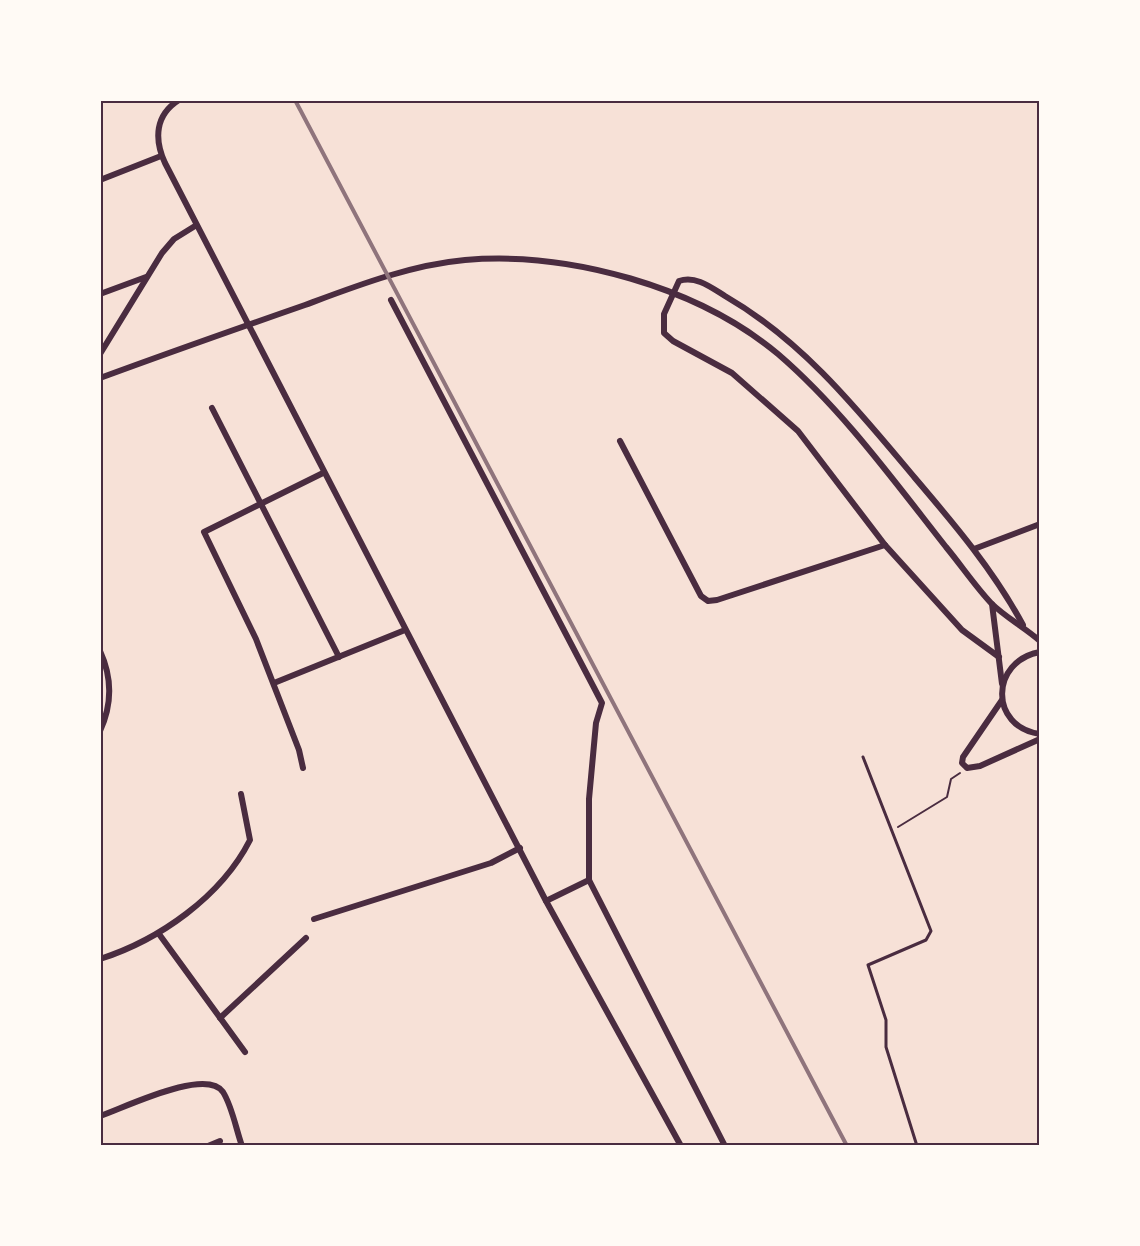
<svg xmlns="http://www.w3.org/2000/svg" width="1140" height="1246" font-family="'IBM Plex Sans',sans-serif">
	<rect width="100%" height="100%" fill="#f7e1d7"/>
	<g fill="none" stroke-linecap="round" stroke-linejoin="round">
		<polyline stroke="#4a2c40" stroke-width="2" points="898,827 947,797 951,779 960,773"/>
		<polyline stroke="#4a2c40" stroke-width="3" points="863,757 931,931 926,940 868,965 886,1020 886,1047 917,1146"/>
		<g stroke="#4a2c40" stroke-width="6">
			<path d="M179,100C155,115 154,139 165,163L546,901L681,1146"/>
			<polyline points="100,180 161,156"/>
			<polyline points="100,294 146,277"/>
			<polyline points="391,300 602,703 596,723 589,799 589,880 725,1146"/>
			<polyline points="100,354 162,253 174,239 195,226"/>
			<path d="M100,378C168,353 236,329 305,305C356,286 410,265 465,260C569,251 698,287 778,354C842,409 894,481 946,547C961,565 975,586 991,603C1005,617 1024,627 1040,641"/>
			<polyline points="212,408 339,657"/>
			<polyline points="620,441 701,596 708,601 717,600 885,545"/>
			<polyline points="974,549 1040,524"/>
			<polyline points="992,604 1002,684"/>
			<path d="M100,651C112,677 112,705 100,731"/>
			<path d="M1040,652C990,661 989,727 1040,734"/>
			<path d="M999,657L962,630L885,545L798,431L732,373L673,341L664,333V314L679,281C696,275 712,288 725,296C803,341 858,410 915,478C955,525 994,571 1023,625"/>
			<polyline points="274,683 405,630"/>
			<polyline points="1002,700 963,757 962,763 967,768 980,766 1040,739"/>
			<polyline points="303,768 299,750 256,639 204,532 323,473"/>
			<polyline points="546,901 589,880"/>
			<polyline points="314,919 491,863 520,848"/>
			<polyline points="159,934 245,1052"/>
			<path d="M100,959C159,940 221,897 250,840L241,794"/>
			<polyline points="220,1018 306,938"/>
			<path d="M100,1116C124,1108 206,1067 223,1092C232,1106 236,1129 242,1146"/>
			<polyline points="208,1146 220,1141"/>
		</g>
		<polyline stroke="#8f747c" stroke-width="4" points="295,100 847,1146"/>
	</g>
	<rect width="1140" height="1246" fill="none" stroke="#fffaf5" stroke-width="204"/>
	<rect x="102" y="102" width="936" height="1042" fill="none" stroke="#4a2c40" stroke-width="2"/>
</svg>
